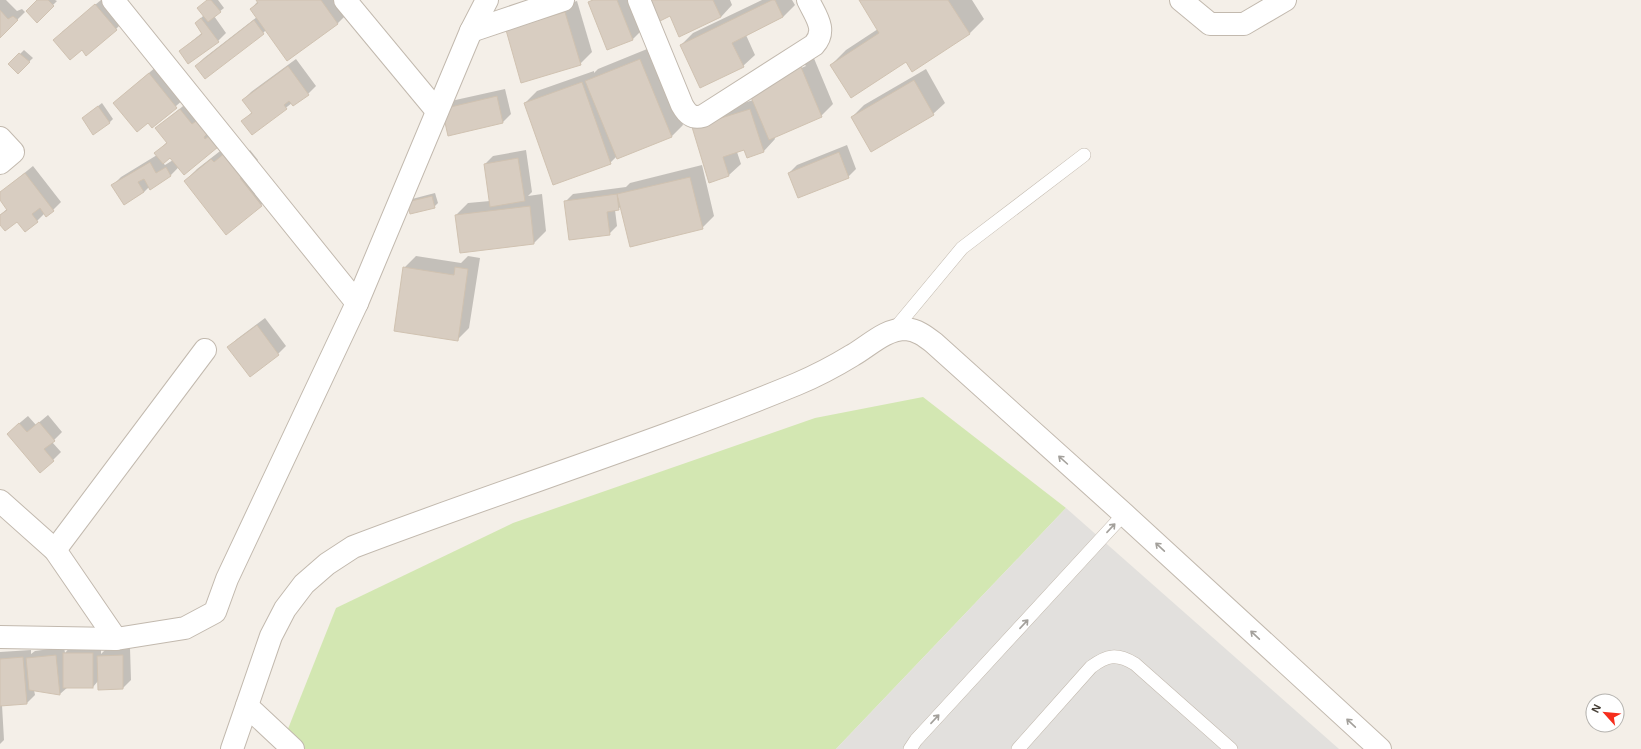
<svg xmlns="http://www.w3.org/2000/svg" width="1641" height="749" font-family="Arial,sans-serif">
	<rect width="100%" height="100%" fill="#f4efe8"/>
	<polygon fill="#d3e7b2" points="923,397 1066,508 836,749 280,749 336,608 513,523 815,418"/>
	<polygon fill="#e2e0dd" points="1066,508 1339,749 836,749"/>
	<g fill="#0003" fill-rule="evenodd">
		<polygon points="0,0 6,0 17,11 22,9 25,12 0,37"/>
		<polygon points="39,0 55,0 57,1 37,21"/>
		<polygon points="101,0 106,0 124,21 116,29 82,48 62,32"/>
		<polygon points="207,0 218,0 224,8 214,16 226,33 218,41 189,63 180,51 203,32 196,23 204,15"/>
		<polygon points="257,0 341,0 349,12 337,24 266,30 263,33 196,66 204,58 257,17 251,9 258,1"/>
		<polygon points="592,0 628,0 640,32 632,40 590,2"/>
		<polygon points="649,0 730,0 732,5 721,17 671,15"/>
		<polygon points="762,0 792,0 795,5 783,17 746,35 755,55 743,66 681,45 693,33"/>
		<polygon points="860,0 972,0 984,19 969,34 906,61 831,65 846,50 878,29"/>
		<polygon points="577,1 592,52 580,64 519,19"/>
		<polygon points="652,47 683,125 671,137 617,156 610,163 525,103 537,91 594,71 594,73 598,69"/>
		<polygon points="24,50 33,58 18,72 10,64"/>
		<path d="M813,56L833,104L821,116L774,136L775,139L764,151L747,157L745,149L737,152L741,164L729,175L710,182L693,128L705,116L753,100L749,91L761,79ZM805,65L806,66L762,85V83Z"/>
		<polygon points="296,59 316,86 308,94 292,103 252,134 243,121 252,112 243,100 251,92"/>
		<polygon points="157,66 184,99 152,127 148,122 114,103"/>
		<polygon points="926,69 945,103 933,114 852,117 864,105"/>
		<polygon points="505,89 511,114 503,122 449,135 451,101"/>
		<path d="M189,101L213,132L171,175L150,188L149,187L144,192L124,204L113,185L121,177L157,155L156,153L167,142L157,128ZM171,156L173,160L165,165L163,163Z"/>
		<polygon points="102,103 113,119 109,123 83,118"/>
		<polygon points="847,145 856,169 848,177 789,173 797,165"/>
		<polygon points="224,148 247,153 250,150 258,160 252,167 273,194 261,205 185,181 197,169"/>
		<polygon points="526,150 532,192 528,196 542,194 546,231 534,243 460,252 456,215 468,203 490,201 485,164 493,156"/>
		<polygon points="702,165 714,216 702,228 621,207 615,210 617,226 609,234 565,202 573,194 626,187 630,183"/>
		<polygon points="33,166 61,202 53,210 45,213 37,221 17,221 0,224 0,215 8,208 0,198 0,193"/>
		<polygon points="435,193 438,203 434,207 410,212 412,199"/>
		<polygon points="416,256 461,263 468,256 480,258 469,328 457,340 404,268"/>
		<polygon points="265,318 286,346 278,354 229,347 237,339"/>
		<polygon points="48,415 62,432 52,442 61,452 53,460 16,426 28,416 36,425"/>
		<polygon points="72,645 101,645 101,654 106,649 130,648 131,680 123,688 98,681 93,687 68,687 60,694 34,690 35,695 27,703 2,705 4,740 0,744 0,652 31,650 31,654 35,651 64,647 65,653"/>
	</g>
	<g fill="#d8cdc1" stroke="#d0c2b1">
		<polygon points="37,0 48,0 54,6 37,23 26,11"/>
		<polygon points="207,0 211,0 221,12 208,22 197,8"/>
		<polygon points="256,0 321,0 338,24 287,61 250,9 258,3"/>
		<polygon points="593,0 617,0 633,40 607,50 588,2"/>
		<polygon points="648,0 713,0 721,17 679,37 670,16 658,22"/>
		<polygon points="772,0 775,0 783,17 732,43 744,67 700,88 680,45"/>
		<polygon points="859,0 948,0 970,34 912,72 906,62 851,98 830,65 879,33"/>
		<polygon points="95,4 117,30 86,56 82,50 70,60 53,40"/>
		<polygon points="0,10 8,19 13,16 18,20 0,38"/>
		<polygon points="565,12 581,65 521,83 506,30"/>
		<polygon points="201,18 219,42 188,64 179,51 202,34 195,23"/>
		<polygon points="254,20 264,34 205,79 195,66"/>
		<polygon points="19,53 30,62 18,74 8,64"/>
		<polygon points="640,59 672,137 617,159 585,81"/>
		<polygon points="288,66 309,95 293,106 289,101 284,105 287,109 252,135 241,121 252,113 242,100"/>
		<polygon points="801,67 822,117 769,140 748,90"/>
		<polygon points="149,73 177,108 152,128 148,123 137,132 113,103"/>
		<polygon points="914,80 934,115 871,152 851,117"/>
		<polygon points="582,82 611,164 553,185 524,103"/>
		<polygon points="497,96 503,123 448,136 442,109"/>
		<polygon points="98,106 110,123 93,135 82,118"/>
		<polygon points="180,109 192,124 199,119 209,132 204,137 205,139 209,136 218,147 184,175 170,158 163,164 154,153 167,143 155,128"/>
		<polygon points="750,109 764,152 747,158 744,150 723,157 729,176 709,183 692,127"/>
		<polygon points="226,152 247,173 240,178 262,206 226,235 184,181 211,159 214,162"/>
		<polygon points="839,152 849,178 798,198 788,173"/>
		<polygon points="518,158 525,201 490,207 484,164"/>
		<polygon points="150,162 156,173 166,167 171,176 150,190 144,179 138,182 144,192 124,205 111,185"/>
		<polygon points="25,173 54,211 46,217 40,208 32,214 38,222 25,232 17,222 5,231 0,225 0,215 7,210 0,200 0,192"/>
		<polygon points="690,177 703,229 630,247 617,194"/>
		<polygon points="617,194 619,210 607,212 610,235 569,240 564,201"/>
		<polygon points="432,196 435,208 410,214 407,202"/>
		<polygon points="530,206 534,244 460,253 455,215"/>
		<polygon points="403,267 454,275 455,267 468,269 458,341 394,331"/>
		<polygon points="257,325 279,355 250,377 227,347"/>
		<polygon points="39,422 55,441 44,449 54,461 40,473 7,434 19,423 27,432"/>
		<rect x="63" y="653" width="30" height="35"/>
		<polygon points="56,655 60,695 29,690 26,658"/>
		<polygon points="123,655 123,689 98,690 97,656"/>
		<polygon points="23,657 27,704 0,706 0,659"/>
	</g>
	<g fill="none" stroke-linecap="round" stroke-linejoin="round">
		<defs>
			<g id="service">
				<polyline points="893,331 962,248 1084,155"/>
				<polyline points="910,749 916,740 1124,514"/>
				<path d="M1018,749L1091,667C1107,655 1117,653 1135,664L1231,749"/>
			</g>
			<g id="minor">
				<polyline points="113,0 357,303"/>
				<polyline points="345,0 437,111"/>
				<path d="M639,0L682,105C687,114 692,119 703,116L814,45C828,30 815,15 808,0"/>
				<polyline points="1181,0 1210,24 1244,24 1285,0"/>
				<polyline points="471,31 563,0"/>
				<polyline points="0,138 13,152 0,163"/>
				<polyline points="0,501 55,550 116,639"/>
				<polyline points="55,550 205,350"/>
				<polyline points="0,637 116,639 185,628 215,612 227,579 357,303 471,31 487,0"/>
				<polyline points="247,706 293,749"/>
				<path d="M232,749L271,636L285,609L304,584L327,564L353,547C500,491 651,444 797,384C816,376 835,366 853,355C869,346 885,329 906,329C917,330 925,336 934,343L1124,514L1380,749"/>
			</g>
		</defs>
		<use href="#service" stroke="#c2b9ae" stroke-width="14"/>
		<use href="#minor" stroke="#c2b9ae" stroke-width="24"/>
		<use href="#service" stroke="#fff" stroke-width="13"/>
		<use href="#minor" stroke="#fff" stroke-width="22"/>
	</g>
	<defs><path id="oneway-shaft" d="M-6 0H5M1.5-3L5.5 0L1.5 3" fill="none" stroke-width="1.6" stroke-linecap="round" stroke-linejoin="round"/></defs>
	<g stroke="#a3a09b">
		<use href="#oneway-shaft" transform="translate(1063 460) rotate(-138)"/>
		<use href="#oneway-shaft" transform="translate(1111 528) rotate(-47)"/>
		<use href="#oneway-shaft" transform="translate(1160 547) rotate(-137)"/>
		<use href="#oneway-shaft" transform="translate(1024 624) rotate(-47)"/>
		<use href="#oneway-shaft" transform="translate(1255 635) rotate(-137)"/>
		<use href="#oneway-shaft" transform="translate(935 719) rotate(-47)"/>
		<use href="#oneway-shaft" transform="translate(1351 723) rotate(-137)"/>
	</g>
	<g transform="translate(1605 713) rotate(297)"><circle r="19" fill="#ffffff" stroke="#b5b3af"/>
	<path d="M0-3L7 15L0 10L-7 15Z" fill="#f62d1c"/>
	<text y="-6" font-size="11" font-weight="bold" text-anchor="middle" fill="#474037">N</text>
	</g>
</svg>
